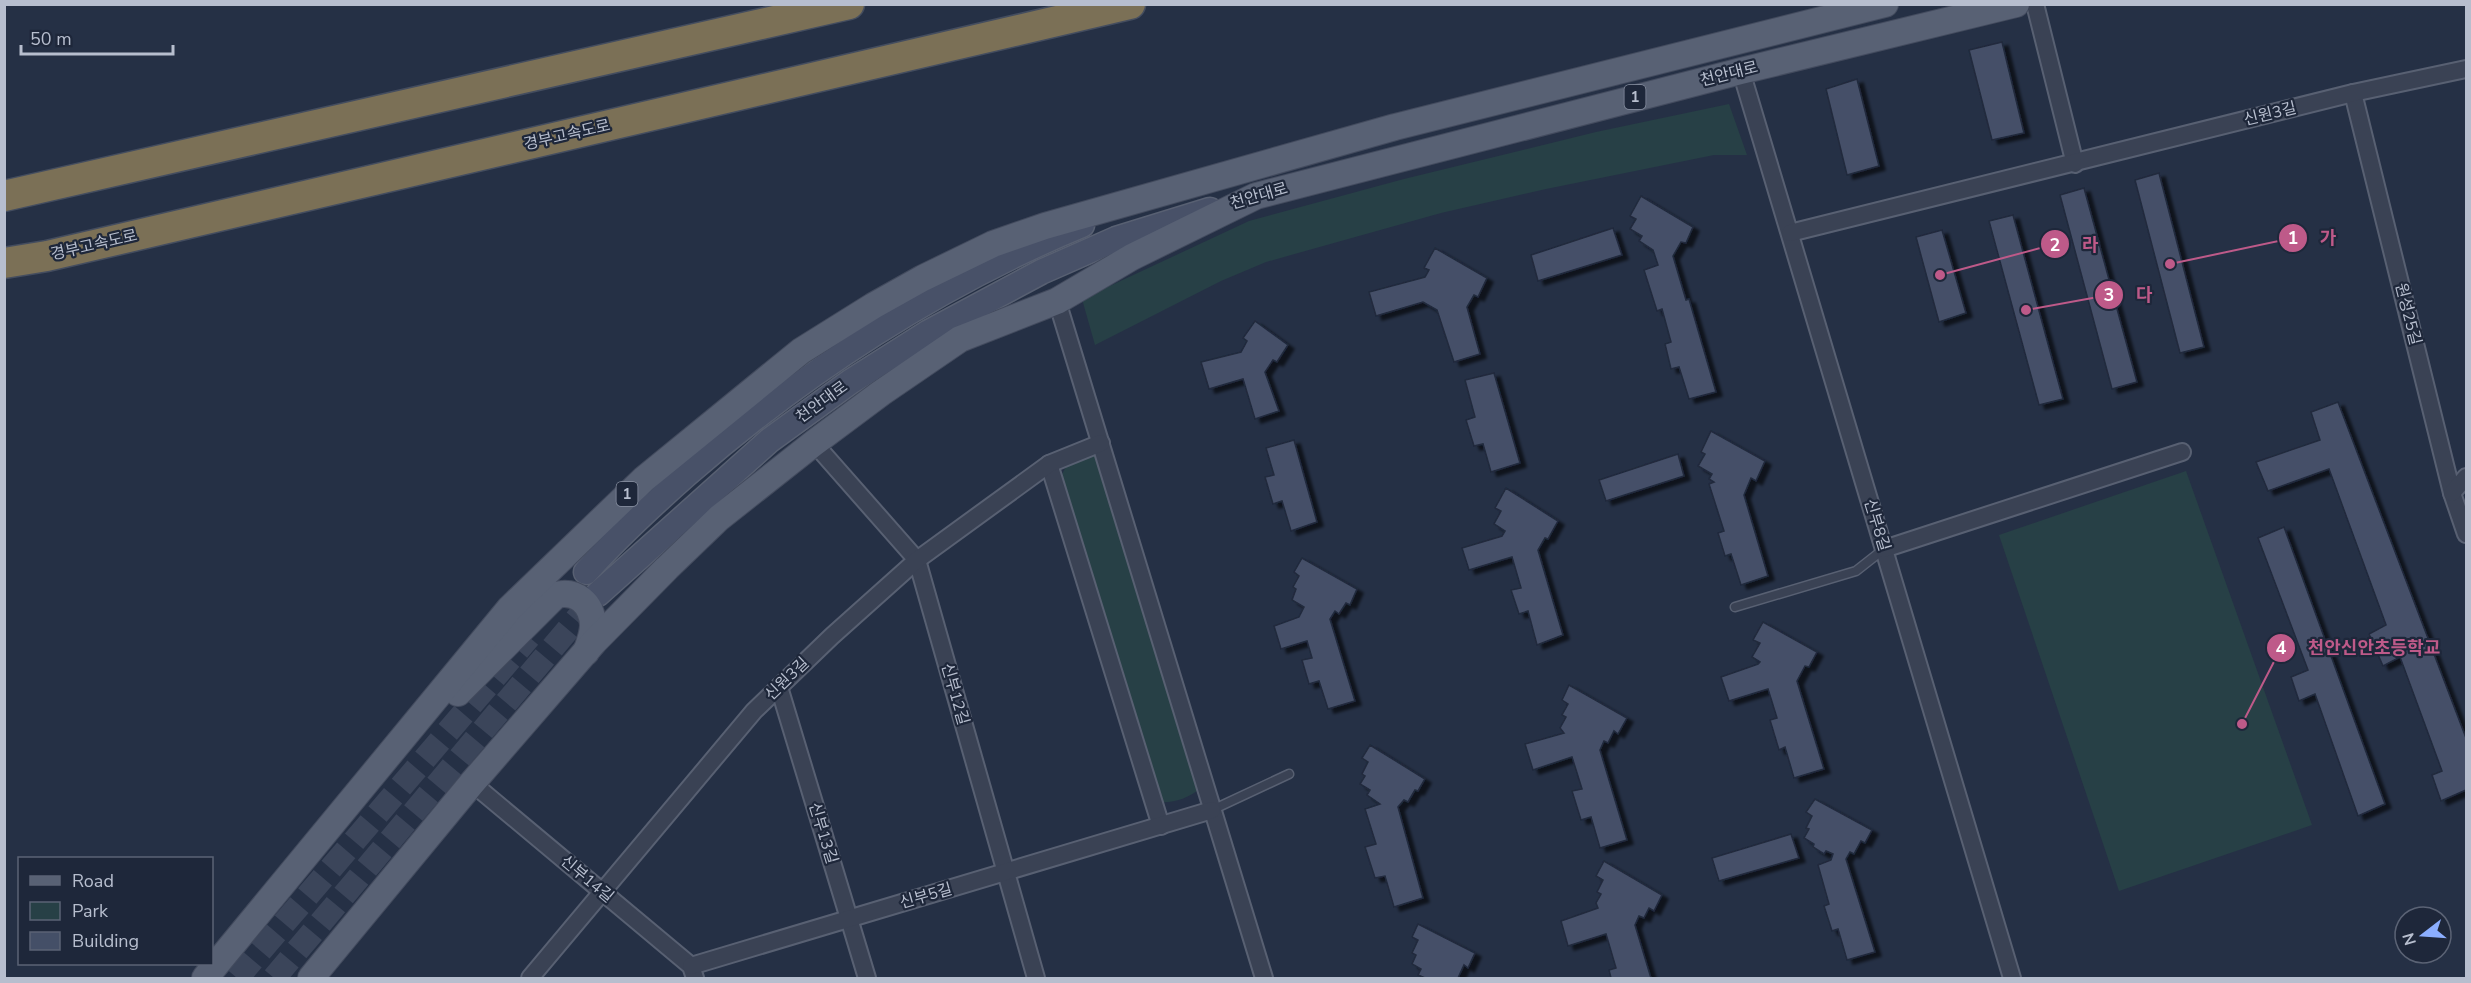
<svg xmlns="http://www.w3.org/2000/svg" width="2471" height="983" font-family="'Nunito Sans','Noto Sans KR',sans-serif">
	<defs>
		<filter id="shadow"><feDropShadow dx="6" dy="4" stdDeviation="1.5" flood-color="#0009"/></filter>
	</defs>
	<rect width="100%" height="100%" fill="#253045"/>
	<g fill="#274046">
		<polygon points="1729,104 1747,155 1714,155 1546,189 1441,213 1266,262 1221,281 1095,345 1082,299 1249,221 1404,179 1596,132"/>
		<path d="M1089,453L1097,455L1200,788C1192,797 1171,804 1159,802L1061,476L1066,467Z"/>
		<polygon points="2186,471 2312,825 2119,891 1999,535"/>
	</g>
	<g fill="#444f67" stroke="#20293c" stroke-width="1.5" filter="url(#shadow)">
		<polygon points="2002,42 2024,133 1992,140 1969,50"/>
		<polygon points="1857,79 1879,166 1847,175 1826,89"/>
		<polygon points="2159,173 2204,347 2180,353 2135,180"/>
		<polygon points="2084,188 2137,382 2112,389 2060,195"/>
		<polygon points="1641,196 1693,227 1686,243 1681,242 1673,256 1686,300 1689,299 1716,392 1689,399 1679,367 1671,369 1665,344 1671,342 1662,309 1657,311 1644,270 1658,265 1653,250 1639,241 1642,236 1630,229 1636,219 1630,216"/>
		<polygon points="2013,215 2063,399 2039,405 1989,221"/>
		<polygon points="1613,228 1622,255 1538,281 1531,255"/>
		<polygon points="1942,230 1966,313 1939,322 1916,237"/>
		<polygon points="1435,248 1487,278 1478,297 1474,295 1467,307 1480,354 1454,362 1437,310 1423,302 1376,316 1369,292 1425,277 1429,270 1424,268"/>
		<polygon points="1255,321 1288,345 1277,362 1273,360 1265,372 1279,411 1255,419 1243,379 1209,389 1201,362 1241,352 1247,341 1243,338"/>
		<polygon points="1494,373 1520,463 1491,472 1483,444 1474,446 1466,420 1475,417 1465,380"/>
		<polygon points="2338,402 2466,738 2466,790 2441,801 2432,775 2442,771 2400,657 2383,666 2369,634 2386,625 2329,469 2268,491 2256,462 2320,440 2311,412"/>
		<polygon points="1711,431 1765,461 1756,481 1751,478 1744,495 1768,576 1741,585 1731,554 1725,556 1718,533 1724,531 1709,484 1714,482 1709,479 1712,474 1698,466 1705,454 1701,452"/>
		<polygon points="1294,440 1317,522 1291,531 1282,501 1273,504 1265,477 1274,475 1266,448"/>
		<polygon points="1678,454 1684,476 1606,501 1599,480"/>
		<polygon points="1506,488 1558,521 1548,539 1545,538 1538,550 1563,635 1537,645 1528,611 1519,614 1511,590 1521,588 1512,557 1469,570 1462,548 1502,536 1505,531 1494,524 1501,511 1495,508"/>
		<polygon points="2284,527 2385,804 2358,816 2315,694 2299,701 2291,677 2308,670 2258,538"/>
		<polygon points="1302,558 1357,589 1350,605 1346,603 1339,614 1335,611 1330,619 1355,701 1328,709 1319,681 1309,684 1302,660 1312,658 1307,641 1281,649 1274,626 1299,617 1304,607 1292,600 1296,589 1293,587 1299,576 1294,572"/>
		<polygon points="1763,622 1817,652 1809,667 1805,666 1797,681 1824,769 1794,778 1785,747 1779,750 1770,720 1777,718 1768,689 1729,701 1721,677 1758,664 1760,662 1752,657 1760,643 1753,640"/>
		<polygon points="1569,685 1627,718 1618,734 1614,731 1608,743 1604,741 1600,750 1627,840 1600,848 1591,817 1581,820 1572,791 1582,789 1572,757 1533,770 1525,744 1564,733 1560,728 1566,717 1562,715 1568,704 1562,700"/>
		<polygon points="1370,745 1425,779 1418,791 1415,790 1408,802 1404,800 1398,807 1423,898 1394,907 1385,876 1375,878 1365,847 1376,844 1365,809 1380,804 1367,795 1370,790 1360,784 1365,776 1362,774 1368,762 1362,758"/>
		<polygon points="1815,799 1872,830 1865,843 1861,841 1854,854 1850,852 1846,859 1875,952 1847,960 1838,929 1832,931 1824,906 1829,904 1818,865 1831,860 1833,854 1826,851 1824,854 1813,847 1814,844 1804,838 1809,829 1806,828 1812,816 1806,812"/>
		<polygon points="1791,834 1799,858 1719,881 1712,858"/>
		<polygon points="1604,861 1662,895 1654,911 1649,908 1644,918 1639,916 1635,925 1651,978 1611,978 1609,970 1616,968 1606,934 1568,946 1561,921 1598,908 1596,903 1601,894 1597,892 1603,880 1596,876"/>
		<polygon points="1418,924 1475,953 1468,968 1464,965 1458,978 1425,978 1418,975 1421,969 1412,964 1416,955 1412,953 1418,940 1412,937"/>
	</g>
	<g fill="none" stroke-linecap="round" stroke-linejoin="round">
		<g stroke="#3b455a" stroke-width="24" stroke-dasharray="24 12" stroke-linecap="butt">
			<polyline points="237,978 529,637"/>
			<polyline points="274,978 598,594"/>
		</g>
		<defs>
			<g id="service">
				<polyline points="1735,607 1856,571 1884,549"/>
				<polyline points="1212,810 1289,774"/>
			</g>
			<g id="minor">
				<polyline points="2035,4 2075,164"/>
				<polyline points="1741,71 2012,978"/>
				<polyline points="2353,93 2452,493 2466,534"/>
				<polyline points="1790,233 2353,93 2466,69"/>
				<polyline points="1057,301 1264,978"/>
				<polyline points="814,443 917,560 1036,978"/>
				<polyline points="1049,464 1161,826"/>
				<polyline points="2452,493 2466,477"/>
				<polyline points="1884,549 2182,452"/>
				<polyline points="779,687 867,978"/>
				<polyline points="472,783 691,966 695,978"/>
				<polyline points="691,966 1212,810"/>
				<polyline points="530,978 754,711 832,636 917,560 1049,464 1101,443"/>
			</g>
			<g id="secondary">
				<path d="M586,572C617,537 652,505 687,474C804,372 939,284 1082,225"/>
				<polyline points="598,594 770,440 850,382 929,332 1041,272 1116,239 1210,210"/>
			</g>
			<g id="primary">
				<path d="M458,693L556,595C576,590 592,603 593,625C593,634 589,644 586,652"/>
				<polyline points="205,978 510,608 644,479 801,351 873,306 923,278 993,244 1045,226 1395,127 1885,4"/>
				<polyline points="311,978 472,783 594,642 667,568 719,518 814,443 881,393 960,339 1057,301 1132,257 1256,196 1741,71 2016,4"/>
			</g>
			<g id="motorway">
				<polyline points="4,196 849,4"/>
				<polyline points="4,263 47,256 1130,4"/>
			</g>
		</defs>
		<use href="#service" stroke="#586072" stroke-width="11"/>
		<use href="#minor" stroke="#586072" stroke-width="20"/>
		<use href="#secondary" stroke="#586072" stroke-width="27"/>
		<use href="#primary" stroke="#434b5e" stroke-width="28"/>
		<use href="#motorway" stroke="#444d5f" stroke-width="33"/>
		<use href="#service" stroke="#3a4254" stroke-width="8"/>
		<use href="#minor" stroke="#3a4254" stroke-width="16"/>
		<use href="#secondary" stroke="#485168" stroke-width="24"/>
		<use href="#primary" stroke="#586174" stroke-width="26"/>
		<use href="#motorway" stroke="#7b7056" stroke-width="30"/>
	</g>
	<g text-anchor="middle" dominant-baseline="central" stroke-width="4.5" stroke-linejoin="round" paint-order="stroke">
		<g fill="#1e273a" stroke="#8991a2" stroke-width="1.5">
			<rect x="1624.5" y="85" width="21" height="24" rx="4.5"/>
			<rect x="616.5" y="482" width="21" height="24" rx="4.5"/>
		</g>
		<g font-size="15" font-weight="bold" fill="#b7bece">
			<text x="1635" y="97">1</text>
			<text x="627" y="494">1</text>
		</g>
		<g font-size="16" fill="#b7bece" stroke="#1e273a">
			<text transform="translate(1729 74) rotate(-14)">천안대로</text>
			<text transform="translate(2270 114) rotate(-14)">신원3길</text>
			<text transform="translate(567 135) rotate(-13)">경부고속도로</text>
			<text transform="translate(1259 196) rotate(-16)">천안대로</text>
			<text transform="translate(94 245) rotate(-13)">경부고속도로</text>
			<text transform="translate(2408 314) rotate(76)">원성25길</text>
			<text transform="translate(822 402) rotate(-36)">천안대로</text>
			<text transform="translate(1877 525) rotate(73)">신부8길</text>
			<text transform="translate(787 679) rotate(-44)">신원3길</text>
			<text transform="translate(955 694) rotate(74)">신부12길</text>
			<text transform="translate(823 833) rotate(73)">신부13길</text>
			<text transform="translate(587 879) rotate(40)">신부14길</text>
			<text transform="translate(926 896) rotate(-16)">신부5길</text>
		</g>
	</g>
	<path fill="none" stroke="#be5a89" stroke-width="2" d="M2170 264L2293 238M1940 275L2055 244M2026 310L2109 295M2242 724L2281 648"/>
	<g fill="#be5a89" stroke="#1e273a" stroke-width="2">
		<circle cx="2170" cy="264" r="6"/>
		<circle cx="1940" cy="275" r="6"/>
		<circle cx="2026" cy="310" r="6"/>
		<circle cx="2242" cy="724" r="6"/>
		<circle cx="2293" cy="238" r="15"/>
		<circle cx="2055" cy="244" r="15"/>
		<circle cx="2109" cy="295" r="15"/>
		<circle cx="2281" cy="648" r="15"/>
	</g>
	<g font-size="18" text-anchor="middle" font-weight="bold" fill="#fff">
		<text x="2293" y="244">1</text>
		<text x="2055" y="251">2</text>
		<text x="2109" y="301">3</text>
		<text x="2281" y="654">4</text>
	</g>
	<g font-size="18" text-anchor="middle" font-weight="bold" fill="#be5a89" stroke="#1e273a" stroke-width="4.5" stroke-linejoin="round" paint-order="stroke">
		<text x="2328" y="244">가</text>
		<text x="2090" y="251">라</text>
		<text x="2144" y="301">다</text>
		<text x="2374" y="654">천안신안초등학교</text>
	</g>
	<rect width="2471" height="983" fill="none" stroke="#b7bece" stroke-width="12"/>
	<rect x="18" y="857" width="195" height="108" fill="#1e273a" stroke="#5b6375" stroke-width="1.5"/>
	<rect x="30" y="876" width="30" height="9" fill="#586174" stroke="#5b6375" stroke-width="1.5"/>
	<text x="72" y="887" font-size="18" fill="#b7bece">Road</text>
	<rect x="30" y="902" width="30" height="18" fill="#274046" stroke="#5b6375" stroke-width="1.5"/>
	<text x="72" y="917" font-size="18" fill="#b7bece">Park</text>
	<rect x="30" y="932" width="30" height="18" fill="#444f67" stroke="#5b6375" stroke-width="1.5"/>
	<text x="72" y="947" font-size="18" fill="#b7bece">Building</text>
	<g transform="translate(2423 935) rotate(253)"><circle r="28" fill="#1e273a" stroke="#5b6375" stroke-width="1.5"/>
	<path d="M0-4.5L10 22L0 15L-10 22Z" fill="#8baeff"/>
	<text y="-9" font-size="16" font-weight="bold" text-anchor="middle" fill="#b7bece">N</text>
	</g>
	<path d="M21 45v9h152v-9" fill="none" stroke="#b7bece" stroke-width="3"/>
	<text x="30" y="45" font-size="18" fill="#b7bece" stroke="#1e273a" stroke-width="4.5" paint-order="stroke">50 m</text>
</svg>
